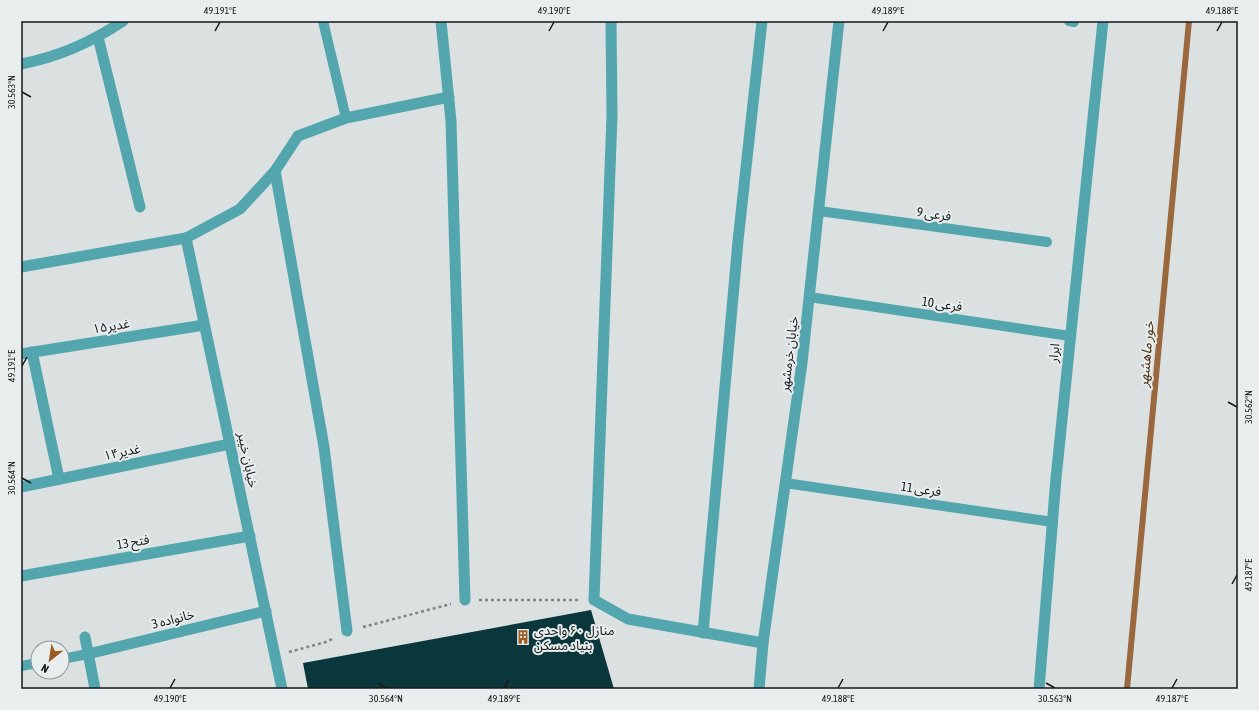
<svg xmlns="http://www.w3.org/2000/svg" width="1259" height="710" font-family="'Asap Condensed','Noto Sans Arabic',sans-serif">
	<rect width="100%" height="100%" fill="#dbe0e1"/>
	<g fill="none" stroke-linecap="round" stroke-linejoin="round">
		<polyline stroke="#9b683d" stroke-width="6" points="1127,689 1189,21"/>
	</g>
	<polygon fill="#09373b" points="591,610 614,689 308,689 303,663"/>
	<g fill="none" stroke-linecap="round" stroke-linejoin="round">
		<g stroke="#818485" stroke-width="2.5" stroke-dasharray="3 3" stroke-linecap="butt">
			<polyline points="479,600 578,600"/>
			<polyline points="363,627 451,604"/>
			<polyline points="289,652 326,642 334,638"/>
		</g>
		<g stroke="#54a6ae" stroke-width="10">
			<polyline points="323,21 346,118"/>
			<polyline points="1069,21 1074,22"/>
			<polyline points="819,211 1047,242"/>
			<polyline points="809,297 1070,336"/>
			<polyline points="785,483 1053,522"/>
			<polyline points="62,659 88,654"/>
			<polyline points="21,666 38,663"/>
		</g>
		<g stroke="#54a6ae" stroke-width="11">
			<polyline points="441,21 451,121 465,600"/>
			<polyline points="611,21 612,116 594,600 628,619 763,643"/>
			<polyline points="98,37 140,207"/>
			<path d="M21,64C58,57 92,42 123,21"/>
			<polyline points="275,171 324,447 347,631"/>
			<polyline points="186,238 282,689"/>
			<polyline points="21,267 186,238 240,209 275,171 298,136 346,118 449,97"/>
			<polyline points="32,352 59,479"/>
			<polyline points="21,354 204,325"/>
			<polyline points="21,487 230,444"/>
			<polyline points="21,576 250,536"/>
			<polyline points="703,633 738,241 762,21"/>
			<polyline points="85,637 95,689"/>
			<polyline points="88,654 266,611"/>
		</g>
		<g stroke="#54a6ae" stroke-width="11">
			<polyline points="759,689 763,643 802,363 839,21"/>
			<polyline points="1039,689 1056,478 1103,21"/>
		</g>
	</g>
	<path fill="none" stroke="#161818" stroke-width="1.5" d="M215,31L220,22M549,31L554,22M883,31L888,22M1217,31L1222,22M22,92L31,97M22,366L27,357M1228,402L1237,407M22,478L31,483M1232,584L1237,575M378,683L386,688M1046,683L1055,688M170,688L175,679M504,688L509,679M838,688L843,679M1172,688L1177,679"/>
	<defs>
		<symbol id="building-bare" viewBox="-9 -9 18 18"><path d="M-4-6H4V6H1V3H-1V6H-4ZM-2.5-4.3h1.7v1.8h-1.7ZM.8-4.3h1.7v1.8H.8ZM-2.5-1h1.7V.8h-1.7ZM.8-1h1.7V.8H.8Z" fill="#9b5c24" stroke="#e8edee" stroke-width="2.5" paint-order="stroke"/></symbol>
	</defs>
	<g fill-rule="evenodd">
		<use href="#building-bare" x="513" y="627" width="20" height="20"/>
	</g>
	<g text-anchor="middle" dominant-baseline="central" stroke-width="4" stroke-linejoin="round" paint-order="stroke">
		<g font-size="13" fill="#161818" stroke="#e8edee">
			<text transform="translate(934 214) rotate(8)">فرعی 9</text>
			<text transform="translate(942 304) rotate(8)">فرعی 10</text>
			<text transform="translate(111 326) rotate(-9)">غدیر۱۵</text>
			<text transform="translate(1054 353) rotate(-84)">ابرار</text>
			<text transform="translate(789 354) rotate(-83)">خیابان خرمشهر</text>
			<text transform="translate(122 452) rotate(-12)">غدیر۱۴</text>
			<text transform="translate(248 460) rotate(78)">خیابان خیبر</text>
			<text transform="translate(921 489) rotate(8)">فرعی 11</text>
			<text transform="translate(133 542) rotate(-10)">فتح 13</text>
			<text transform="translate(173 619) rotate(-14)">خانواده 3</text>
		</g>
		<g font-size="13" fill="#161818" stroke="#e8edee" text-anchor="start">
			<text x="534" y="630">منازل ۶۰ واحدی<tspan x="534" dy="15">بنیاد مسکن</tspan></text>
		</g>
		<g font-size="14" font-style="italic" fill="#4e2f15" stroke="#e8edee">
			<text transform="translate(1146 354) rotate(-85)">خور ماهشهر</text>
		</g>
	</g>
	<rect width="1259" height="710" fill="none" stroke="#e8edee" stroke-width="44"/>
	<g transform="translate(50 660) rotate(210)"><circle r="19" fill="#e8edee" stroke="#949898"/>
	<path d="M0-3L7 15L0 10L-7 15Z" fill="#9b5c24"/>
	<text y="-6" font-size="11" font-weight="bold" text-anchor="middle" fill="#161818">N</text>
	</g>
	<rect x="22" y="22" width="1215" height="666" fill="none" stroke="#161818" stroke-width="1.5"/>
	<g font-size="10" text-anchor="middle" fill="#161818">
		<text x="220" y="14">49.191°E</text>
		<text x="554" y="14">49.190°E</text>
		<text x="888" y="14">49.189°E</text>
		<text x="1222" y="14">49.188°E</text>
		<text transform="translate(11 92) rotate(-90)" y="4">30.563°N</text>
		<text transform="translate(11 366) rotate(-90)" y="4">49.191°E</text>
		<text transform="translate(1248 407) rotate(-90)" y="4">30.562°N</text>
		<text transform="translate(11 478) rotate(-90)" y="4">30.564°N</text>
		<text transform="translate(1248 575) rotate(-90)" y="4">49.187°E</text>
		<text x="170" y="702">49.190°E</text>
		<text x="386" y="702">30.564°N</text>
		<text x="504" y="702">49.189°E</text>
		<text x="838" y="702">49.188°E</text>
		<text x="1055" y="702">30.563°N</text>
		<text x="1172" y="702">49.187°E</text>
	</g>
</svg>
